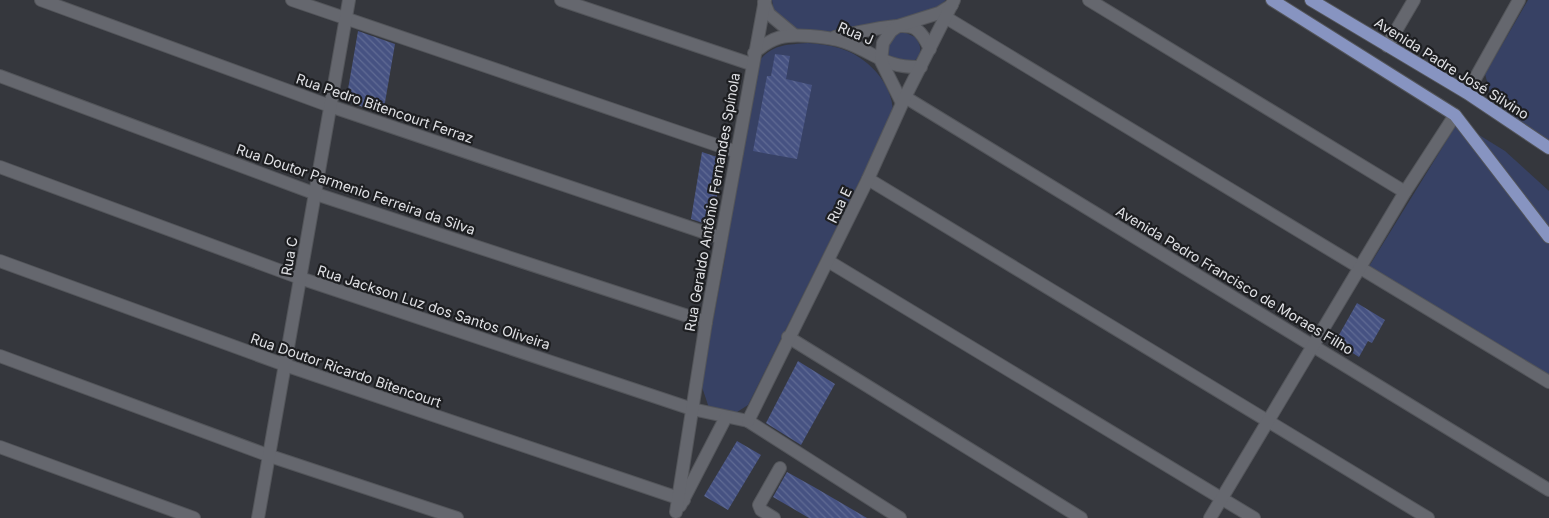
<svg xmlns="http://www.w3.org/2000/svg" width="1549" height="518" font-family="Inter,sans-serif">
	<defs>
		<pattern id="building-back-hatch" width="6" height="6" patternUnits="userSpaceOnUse" patternTransform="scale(1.25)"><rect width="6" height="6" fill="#465282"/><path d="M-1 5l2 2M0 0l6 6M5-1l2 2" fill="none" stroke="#606b94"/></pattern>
	</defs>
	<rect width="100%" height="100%" fill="#35373d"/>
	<g fill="#374164">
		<path d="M772,0H946C924,21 824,40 795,29C788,27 780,17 774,12Z"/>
		<polygon points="1528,0 1549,0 1549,150 1493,104 1485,74"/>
		<path d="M904,32L915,37C923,47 922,55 912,63L890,59L887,53L888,41L898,33Z"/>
		<path d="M808,43C818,44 829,45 839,48C867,56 894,84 893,114L748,405L734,414L709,408L702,387L705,363L724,263L756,65C771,44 784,45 808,43Z"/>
		<polygon points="1458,122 1505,151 1549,191 1549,379 1368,268"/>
	</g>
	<g fill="url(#building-back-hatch)">
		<polygon points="358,31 395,44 383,114 346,101"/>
		<polygon points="775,54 790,56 786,79 812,85 797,159 753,151 767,76 771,76"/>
		<polygon points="702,152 723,159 712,226 691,219"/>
		<polygon points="1357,303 1385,320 1372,343 1368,341 1359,357 1335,342"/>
		<polygon points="798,361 835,384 801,445 766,423"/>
		<polygon points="737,441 761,455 728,510 704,496"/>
		<polygon points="787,472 814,487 867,518 809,518 773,497"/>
	</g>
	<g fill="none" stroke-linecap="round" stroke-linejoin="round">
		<defs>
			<g id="minor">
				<polyline points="41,0 330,106 721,238"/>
				<polyline points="292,0 737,152"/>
				<polyline points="561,0 751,64"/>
				<polyline points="1089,0 1405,192"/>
				<polyline points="764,2 769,14 793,34"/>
				<polyline points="945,17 1549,382"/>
				<path d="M835,37C852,34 903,20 916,29C923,34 926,41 930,49"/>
				<polyline points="1387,46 1414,0"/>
				<path d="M754,53C772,36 786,34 810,36C823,37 833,38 845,42C876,53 884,68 921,67"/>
				<polyline points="0,76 316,194 706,322"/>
				<polyline points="1467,93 1519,0"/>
				<polyline points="905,97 1549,490"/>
				<polyline points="902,103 881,61 883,43 891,31 898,26 939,13 952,5"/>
				<polyline points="0,167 300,278 692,409 748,421 900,518"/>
				<polyline points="868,179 1428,518"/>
				<polyline points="0,261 285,365 684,500"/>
				<polyline points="828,261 1254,518"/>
				<polyline points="788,337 1081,518"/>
				<polyline points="0,356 270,456 457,518"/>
				<polyline points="748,421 868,179 905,97 954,0"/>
				<polyline points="0,447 194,518"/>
				<polyline points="680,506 726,417"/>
				<polyline points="676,512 706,322 765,0"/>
				<polyline points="258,518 349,0"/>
				<polyline points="774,518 761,510 759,505 780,468"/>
				<polyline points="1210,518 1405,192 1455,115"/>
			</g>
			<g id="major">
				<polyline points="1272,0 1455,115 1549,237"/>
				<polyline points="1311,0 1467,93 1549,148"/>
			</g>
		</defs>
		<use href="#minor" stroke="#53555a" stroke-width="14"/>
		<use href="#major" stroke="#53555a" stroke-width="14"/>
		<use href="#minor" stroke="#65676e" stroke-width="12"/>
		<use href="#major" stroke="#8794c1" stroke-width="12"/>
	</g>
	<g text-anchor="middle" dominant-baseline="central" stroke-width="4.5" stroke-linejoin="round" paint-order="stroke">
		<g font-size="14" fill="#e0e1e5" stroke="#1d1e21">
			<text transform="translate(856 33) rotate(23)">Rua J</text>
			<text transform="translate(1452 68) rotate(32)">Avenida Padre José Silvino</text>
			<text transform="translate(385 108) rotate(19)">Rua Pedro Bitencourt Ferraz</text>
			<text transform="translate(356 189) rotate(19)">Rua Doutor Parmenio Ferreira da Silva</text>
			<text transform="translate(712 202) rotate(-80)">Rua Geraldo Antônio Fernandes Spínola</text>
			<text transform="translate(839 205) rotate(-64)">Rua E</text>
			<text transform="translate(289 256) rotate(-80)">Rua C</text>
			<text transform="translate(1235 280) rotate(31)">Avenida Pedro Francisco de Moraes Filho</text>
			<text transform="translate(434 307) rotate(18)">Rua Jackson Luz dos Santos Oliveira</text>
			<text transform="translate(346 370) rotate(19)">Rua Doutor Ricardo Bitencourt</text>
		</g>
	</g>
</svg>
